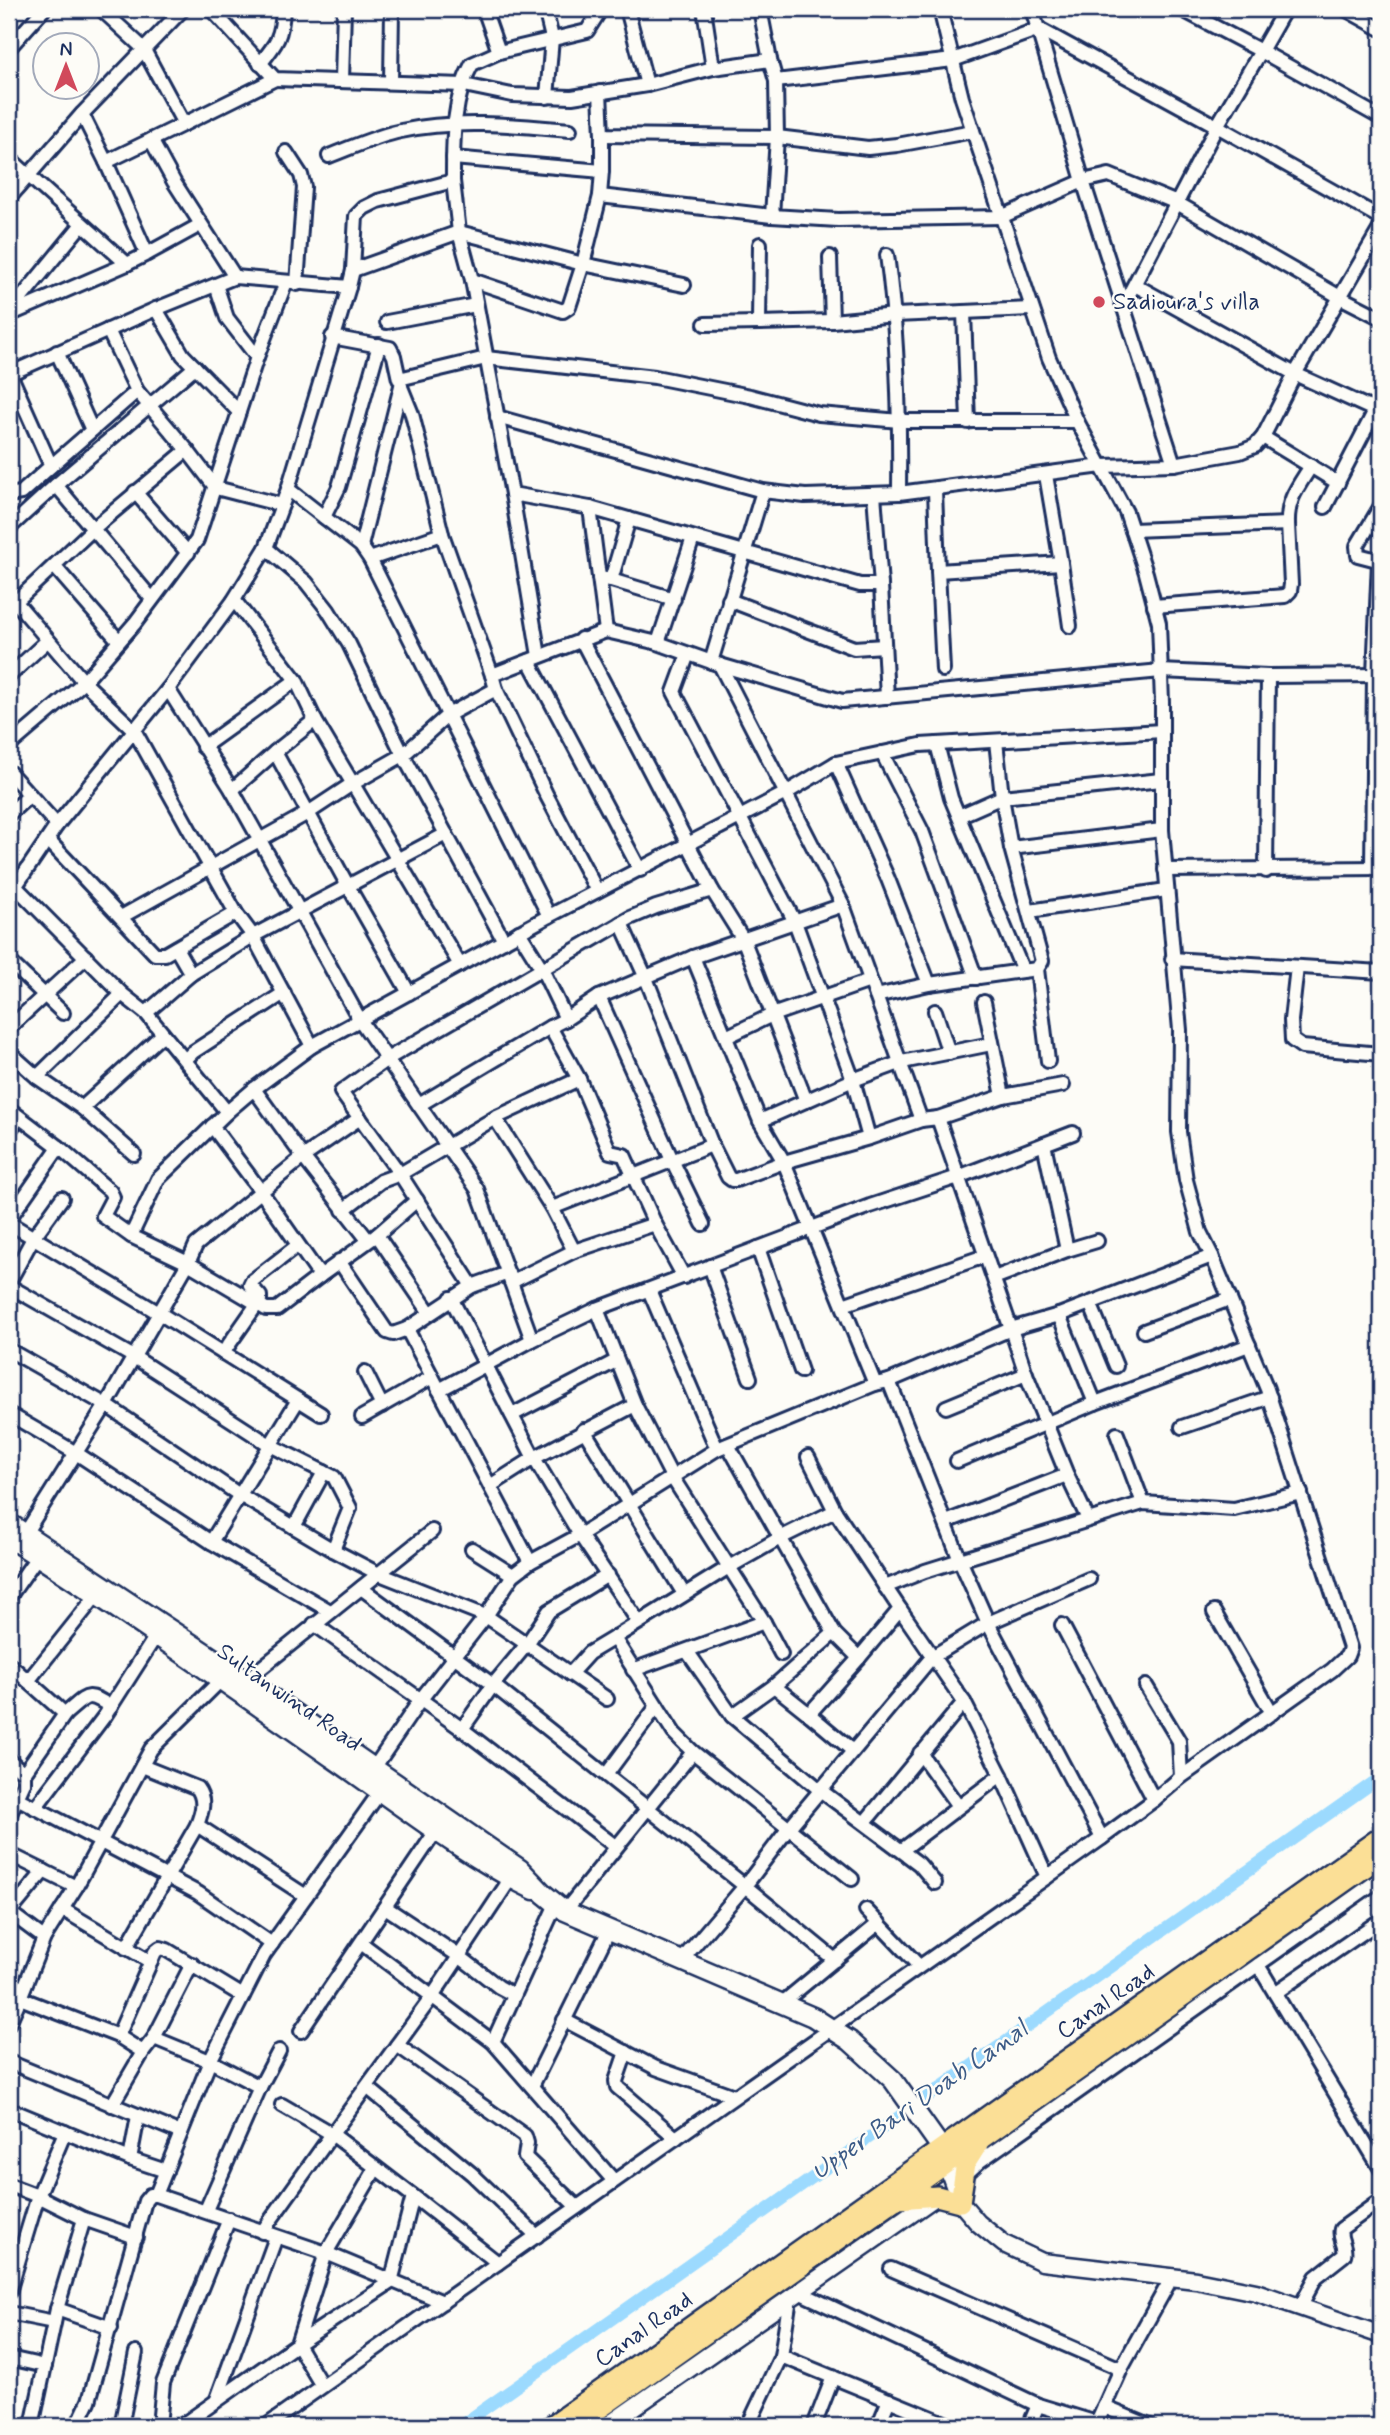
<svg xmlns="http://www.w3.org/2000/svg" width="1390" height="2435" font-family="Mynerve,sans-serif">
	<rect width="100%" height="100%" fill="#fdfcf7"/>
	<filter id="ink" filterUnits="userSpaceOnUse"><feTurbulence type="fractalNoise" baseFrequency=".0143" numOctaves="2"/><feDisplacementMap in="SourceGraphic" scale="14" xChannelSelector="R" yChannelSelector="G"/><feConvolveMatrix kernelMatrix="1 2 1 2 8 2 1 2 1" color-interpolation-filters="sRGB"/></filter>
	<g filter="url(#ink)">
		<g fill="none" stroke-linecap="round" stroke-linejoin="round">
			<polyline stroke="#9cdafe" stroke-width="12" points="460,2426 1381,1777"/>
			<defs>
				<g id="minor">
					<polyline points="101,9 143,48 184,124 275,79"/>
					<polyline points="211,9 275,79 464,85 512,95 572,97 647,85 713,68 770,60 776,81 953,60 1039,29 1217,126 1124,304"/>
					<polyline points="484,9 499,52"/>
					<polyline points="545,9 552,38 547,97"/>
					<polyline points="627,9 647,85"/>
					<polyline points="704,9 713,68"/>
					<polyline points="760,9 770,60"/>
					<polyline points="940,9 962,98 1049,358 1077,421 1126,512 1146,573 1159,623 1162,702 1162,830 1180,1030 1179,1132 1186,1180 1200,1232 1212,1256 1267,1389 1350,1648 1347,1656 1332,1670 1181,1777 1154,1800"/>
					<polyline points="1181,9 1261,51 1217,126 1381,218"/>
					<polyline points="1285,9 1261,51 1381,118"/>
					<polyline points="1345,9 1381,29"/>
					<polyline points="9,48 44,9"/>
					<path d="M260,64C277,43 282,36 283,9"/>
					<polyline points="342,80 344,9"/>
					<polyline points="391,81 392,9"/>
					<polyline points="776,81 777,137 772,216 838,220 1001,217 1083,181 1032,9"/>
					<polyline points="600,92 602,135 777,137 868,148 897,145 973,131"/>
					<polyline points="82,114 106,162 184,124"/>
					<polyline points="602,135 602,171"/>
					<polyline points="151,140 174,182 235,277"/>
					<polyline points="286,152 301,175 304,187 297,284"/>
					<path d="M329,156C353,147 376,136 401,131C456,119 515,125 570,130"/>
					<polyline points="9,158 127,264 9,315"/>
					<polyline points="106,162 147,254 127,264"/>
					<polyline points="600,196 772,216"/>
					<polyline points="9,198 82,114 183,9"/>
					<polyline points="760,244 759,323 832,321"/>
					<polyline points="147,254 200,225"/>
					<path d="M887,255C898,334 900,413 899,493"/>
					<polyline points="830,257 832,321 895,315 1031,309"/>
					<polyline points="353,270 459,232 583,264 600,196 602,171 453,158"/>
					<polyline points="472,280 563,311 569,307 583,264 684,285"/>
					<polyline points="216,285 227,318 257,357"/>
					<polyline points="1135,285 1295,374 1381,227"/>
					<polyline points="964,312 968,422"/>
					<polyline points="9,313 82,224"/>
					<polyline points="387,322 476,305"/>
					<polyline points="705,324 759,323"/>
					<polyline points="108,330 137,391 187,450"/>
					<polyline points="332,337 390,348 394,356 399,379 486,358 655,377 750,396 819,414 900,421 1077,421"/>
					<polyline points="57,352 92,430"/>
					<polyline points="9,374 156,309 235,277 349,287"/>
					<polyline points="401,387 412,414 442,534 492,675"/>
					<polyline points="239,412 257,357 286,282"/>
					<polyline points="497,417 763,491 805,496 899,493 1102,466 1174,464 1240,452 1255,446 1263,437 1295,374 1381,413"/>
					<polyline points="1263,437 1338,483"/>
					<polyline points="1174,464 1083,181 1109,175 1177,203 1340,297 1381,318"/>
					<polyline points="51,466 137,391"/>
					<polyline points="56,485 152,599"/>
					<polyline points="288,489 361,546 370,559 549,916 312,1046"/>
					<polyline points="935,490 938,571"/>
					<polyline points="135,492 188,553"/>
					<polyline points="512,494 539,656"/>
					<polyline points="9,495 21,493 51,466 10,374"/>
					<polyline points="1381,506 1357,546 1358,555 1381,561"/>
					<polyline points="1325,507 1381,399"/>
					<polyline points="590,508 860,585 881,585 874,494"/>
					<polyline points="324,517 339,487 379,345"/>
					<path d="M1288,524C1287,499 1298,487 1311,466"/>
					<polyline points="9,528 56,485 195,367"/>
					<polyline points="1132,530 1288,524 1291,584 1290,591 1285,596 1154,606"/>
					<polyline points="361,546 401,386"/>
					<polyline points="266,548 306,582 328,610 349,644 403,755 504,941"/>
					<polyline points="370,559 442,534"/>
					<polyline points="1061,563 1070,626"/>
					<polyline points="54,566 119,641"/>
					<polyline points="599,578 611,580 629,519"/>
					<polyline points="611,580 674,599"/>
					<polyline points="881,585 887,697"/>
					<polyline points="9,594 84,682 134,730 236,913 253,936 312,1046 254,1089"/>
					<polyline points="234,600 296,680 315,720 460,965"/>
					<polyline points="729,600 854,648 884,646"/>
					<polyline points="9,608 94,528 187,450 216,488 282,505"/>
					<polyline points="581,639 712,890 744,941 806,1101"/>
					<polyline points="658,643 693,538"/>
					<polyline points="688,654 674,692 795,922 853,1080 869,1138"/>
					<polyline points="529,661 640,870"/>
					<polyline points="711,662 763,491"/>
					<polyline points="720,665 842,701 1161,671 1268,676 1381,675"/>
					<polyline points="943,670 938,571 1061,563 1046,475"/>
					<polyline points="9,676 48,640"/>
					<polyline points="168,689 232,790 360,1020 477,1189 532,1340 597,1309 635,1405 672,1477 729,1567 614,1638 674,1733 693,1752 565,1911"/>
					<polyline points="315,720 275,752 348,886 409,993"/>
					<polyline points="937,744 951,798 1023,971"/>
					<polyline points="9,746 84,682 135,623 197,540 239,412 183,355 156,309"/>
					<polyline points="203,747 296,680"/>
					<polyline points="882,753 922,831 976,978"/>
					<polyline points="836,763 888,879 929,984 876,996"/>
					<polyline points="9,772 57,825"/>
					<polyline points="232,790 275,752"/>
					<polyline points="9,814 30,795"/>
					<polyline points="959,816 1002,797 1161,780"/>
					<polyline points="48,840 155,954 165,954 236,913"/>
					<polyline points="1011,848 1162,830"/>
					<polyline points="1372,868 1374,674 1379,561"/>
					<polyline points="1165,870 1381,868"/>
					<polyline points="1266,871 1268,676"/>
					<polyline points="16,887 122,994 146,1013 227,1112 254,1089 303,1157 196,1245 188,1263 106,1405 21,1540"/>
					<polyline points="597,891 547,796 496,689 492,675 606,631"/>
					<path d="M9,896L57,825L168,689L234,600L266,548L288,489L349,287L353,270L356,216L364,208L378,201L453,181C453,143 452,99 472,64L499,52L587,31L601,9"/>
					<polyline points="1030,911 1166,890"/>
					<polyline points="549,916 786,793 836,763 920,745 1162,731"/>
					<polyline points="121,917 308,813 352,784 403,755 448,715 496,689"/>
					<polyline points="176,948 191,974"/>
					<polyline points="693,957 843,905"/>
					<polyline points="1172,959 1381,972"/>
					<polyline points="9,961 63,1013"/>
					<polyline points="1297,967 1291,1020 1292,1040 1302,1047 1381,1054"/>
					<polyline points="1037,969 1048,1061"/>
					<polyline points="929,984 1037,969 1042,961 1011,848 1002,797 996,741"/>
					<polyline points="599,997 672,1160 703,1224"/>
					<polyline points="984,1002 1003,1096"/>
					<polyline points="935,1011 949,1053"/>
					<polyline points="146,1013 191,974 253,936 446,834"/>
					<polyline points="566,1019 599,997 693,957 760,1121 784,1162 736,1180 732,1180 728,1177 712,1145 646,978 621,923"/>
					<polyline points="9,1028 86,957"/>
					<polyline points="726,1037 772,1015 870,981"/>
					<polyline points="9,1052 37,1077 82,1108 134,1154"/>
					<polyline points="185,1060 193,1052 284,993"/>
					<polyline points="37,1077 122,994"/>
					<polyline points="579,1079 610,1152 624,1155 655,1224 684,1277"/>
					<polyline points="419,1105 550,1027"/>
					<polyline points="82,1108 163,1034"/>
					<polyline points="9,1109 59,1147 110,1191 113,1197 103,1216 131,1236"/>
					<polyline points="227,1112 158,1179 131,1236 188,1263 266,1309 277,1309 320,1276"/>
					<polyline points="360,1118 303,1157 368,1240"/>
					<polyline points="495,1118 552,1208 574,1251 511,1282"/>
					<polyline points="938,1118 1003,1096 1063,1085"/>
					<polyline points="760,1121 853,1080 902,1062 991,1044"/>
					<polyline points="212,1126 260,1190 320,1276 377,1235 430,1313"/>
					<polyline points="9,1131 19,1117"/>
					<polyline points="1044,1144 1067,1250"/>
					<polyline points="552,1208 712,1145"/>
					<polyline points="343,1210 381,1181 400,1174 341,1092 387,1059 630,918 656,907 712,890"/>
					<polyline points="9,1219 59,1147"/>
					<polyline points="9,1223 159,1313 321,1414"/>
					<polyline points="377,1235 417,1200"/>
					<polyline points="758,1248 801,1371"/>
					<polyline points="574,1251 655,1224"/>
					<polyline points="339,1261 387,1332 393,1334 407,1329"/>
					<polyline points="710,1266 750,1378"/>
					<polyline points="508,1273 472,1286 407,1329 530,1562"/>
					<polyline points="994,1278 1067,1250 1097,1241"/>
					<polyline points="9,1282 33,1238 62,1198"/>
					<polyline points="9,1286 134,1357 270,1445 334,1477 350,1508 333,1550"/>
					<polyline points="472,1286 400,1174 495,1118 579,1079 550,1027 566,1019 542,969 519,932"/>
					<polyline points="649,1290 717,1449"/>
					<polyline points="451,1298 534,1458 490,1486"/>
					<polyline points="1090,1303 1116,1366"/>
					<polyline points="843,1305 985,1256"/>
					<polyline points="597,1309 870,1206 958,1177 1073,1133"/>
					<polyline points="1059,1315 1212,1256"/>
					<polyline points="1144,1331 1230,1299"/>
					<polyline points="9,1350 106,1405 238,1494 333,1550 377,1573 486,1616 513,1575 530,1562 580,1535 717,1449 875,1384 889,1381 1011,1329 938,1118 921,1120 843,905 720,665 658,643 606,631 590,508 512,494 472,280 459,232 453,181"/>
					<polyline points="223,1353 260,1300 260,1296 250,1285 252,1281 297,1246"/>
					<polyline points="365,1372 382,1406"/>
					<polyline points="889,1381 960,1560 988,1623 1102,1838 1047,1877"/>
					<polyline points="875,1384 784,1162 869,1138 921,1120"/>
					<polyline points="439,1390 532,1340"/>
					<polyline points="635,1405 534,1458 580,1535 638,1621"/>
					<polyline points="946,1407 1026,1374"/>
					<polyline points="9,1414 76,1453 211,1542 330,1611"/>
					<polyline points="512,1415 616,1361"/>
					<polyline points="362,1417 432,1377"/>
					<polyline points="1182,1427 1270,1397"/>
					<polyline points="584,1430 684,1594"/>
					<polyline points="1117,1434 1143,1503"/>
					<polyline points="728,1445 834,1633 859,1658 900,1609 835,1511"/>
					<polyline points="957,1461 1095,1403"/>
					<polyline points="1067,1475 1088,1519"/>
					<polyline points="946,1522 1067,1475 1026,1374 1011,1329 1059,1315 1095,1403 1249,1345"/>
					<polyline points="294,1527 324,1472"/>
					<polyline points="211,1542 298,1400"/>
					<polyline points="472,1549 513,1575"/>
					<polyline points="885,1587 925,1571 1143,1503 1234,1509 1301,1493"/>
					<polyline points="361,1588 493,1685 745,1886 681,1961"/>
					<polyline points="9,1597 37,1557"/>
					<polyline points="900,1609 964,1702 1001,1775 902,1850"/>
					<polyline points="1214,1612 1272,1713"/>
					<polyline points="764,1622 781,1654"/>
					<polyline points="314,1624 462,1729 615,1846"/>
					<polyline points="1062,1625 1154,1800 1102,1838"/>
					<polyline points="687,1651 732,1716 820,1790 919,1864 935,1883"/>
					<polyline points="9,1664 65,1714 24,1773 9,1760"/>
					<polyline points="633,1670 764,1622 729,1567 780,1538 835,1511 808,1457"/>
					<polyline points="570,1674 589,1653 614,1638"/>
					<polyline points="28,1681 96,1596"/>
					<polyline points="241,1684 432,1531"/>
					<polyline points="774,1686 809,1714 859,1658"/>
					<polyline points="1146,1686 1179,1741 1181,1777"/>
					<path d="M65,1714C87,1696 86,1690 111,1707"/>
					<polyline points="809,1714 853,1751"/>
					<polyline points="732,1716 774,1686 834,1633"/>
					<polyline points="462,1729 493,1685 527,1644 549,1611 608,1575"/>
					<polyline points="693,1752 852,1879"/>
					<polyline points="920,1753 958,1806"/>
					<polyline points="374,1768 421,1699 486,1616 607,1699"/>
					<polyline points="606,1775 657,1706"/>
					<polyline points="17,1798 198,1893 272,1944"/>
					<polyline points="35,1808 106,1714 159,1631"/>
					<polyline points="9,1816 24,1783 24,1773"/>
					<polyline points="865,1822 964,1702"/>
					<polyline points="197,1825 306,1896"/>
					<polyline points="9,1854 76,1887"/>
					<polyline points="385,1907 459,1956 499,1987 514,1995"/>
					<polyline points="62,1909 151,1962"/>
					<polyline points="866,1910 919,1966"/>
					<polyline points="9,1912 44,1938"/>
					<polyline points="10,1912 44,1871"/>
					<polyline points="361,1943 493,2042 614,2181"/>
					<path d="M126,1948L197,1825C202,1812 206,1800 197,1788L142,1766"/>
					<polyline points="835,1960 745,1886 788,1829 932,1657 988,1623 1089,1579"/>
					<polyline points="1258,1965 1381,2169"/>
					<polyline points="9,1991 20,1998 9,2023"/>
					<polyline points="1275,1993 1381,1920"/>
					<polyline points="781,2004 879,1923"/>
					<polyline points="564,2020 656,2068 734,2096"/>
					<polyline points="301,2031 436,1831"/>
					<polyline points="118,2036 155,1952 160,1948 167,1950 243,1996"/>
					<polyline points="154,2038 192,1964"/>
					<polyline points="493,2042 556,1904"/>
					<polyline points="397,2045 525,2136 527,2143 525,2157 577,2207"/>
					<polyline points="626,2052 616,2081 617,2087 676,2138"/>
					<polyline points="9,2062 181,2133"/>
					<polyline points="532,2086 609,1930"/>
					<polyline points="260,2087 279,2051"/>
					<polyline points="367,2087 472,2174 537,2236"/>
					<polyline points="112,2105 143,2052"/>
					<polyline points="282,2105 332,2134 432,1997 511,1878"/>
					<polyline points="9,2109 130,2159 166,2171"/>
					<polyline points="130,2159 138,2116"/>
					<polyline points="965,2175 980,2161 1381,1878"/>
					<polyline points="9,2185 38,2196 84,2219 57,2309 111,2328"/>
					<polyline points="156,2195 210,2061 264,1955 380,1792"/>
					<polyline points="413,2196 498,2263"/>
					<polyline points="206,2210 260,2087 210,2061 154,2038 143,2052 118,2036 20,1998 44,1938 76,1887 151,1749 226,1675"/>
					<polyline points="84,2219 136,2237"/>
					<polyline points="262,2232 332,2134 413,2196 391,2282 297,2344 322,2386"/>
					<polyline points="891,2269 1121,2369"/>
					<polyline points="9,2292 38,2196 65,2132"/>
					<polyline points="799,2292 1038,2405"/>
					<path d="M1300,2307L1316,2277L1344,2255C1347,2246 1338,2239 1341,2229L1381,2200"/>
					<polyline points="9,2313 54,2322"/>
					<polyline points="781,2356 952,2426"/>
					<polyline points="9,2358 45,2366"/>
					<polyline points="217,2399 276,2237"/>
					<polyline points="1104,2407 1150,2426"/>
					<polyline points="1379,2407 1381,2408"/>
					<polyline points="32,2426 57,2309"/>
					<polyline points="77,2426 89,2401 145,2201 150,2195 156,2195 326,2253 443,2302"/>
					<polyline points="121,2426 136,2353"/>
					<polyline points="159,2426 163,2383 229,2219"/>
					<polyline points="181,2426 297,2344 326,2253 376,2168"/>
					<polyline points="266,2426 1047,1877 1001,1775"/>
					<polyline points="748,2426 781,2356 790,2298"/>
					<polyline points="814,2426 833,2377"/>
					<polyline points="878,2426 889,2400"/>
					<polyline points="1029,2426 1038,2405 1097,2423 1121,2369 1172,2277"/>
				</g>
				<g id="tertiary">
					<polyline points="943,2155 960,2202 978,2223 1004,2244 1042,2262 1196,2280 1256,2292 1381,2335"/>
					<polyline points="607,2426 937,2196"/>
				</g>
				<g id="secondary">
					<polyline points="9,1523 245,1679 520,1869 544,1894 565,1911 813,2017 850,2041 893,2080 942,2149"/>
					<path d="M9,1538C119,1608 227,1684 334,1759C399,1804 463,1855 534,1890"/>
				</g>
				<g id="primary">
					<polyline points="899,2199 937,2196 960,2202 966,2163 978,2144"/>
					<polyline points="551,2426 1381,1837"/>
					<polyline points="575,2426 1381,1856"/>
				</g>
			</defs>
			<use href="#minor" stroke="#1b2f5e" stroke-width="18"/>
			<use href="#tertiary" stroke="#1b2f5e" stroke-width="21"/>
			<use href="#secondary" stroke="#1b2f5e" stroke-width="23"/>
			<use href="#primary" stroke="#1b2f5e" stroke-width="24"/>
			<use href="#minor" stroke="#fdfcf7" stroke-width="12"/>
			<use href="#tertiary" stroke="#fdfcf7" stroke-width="16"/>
			<use href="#secondary" stroke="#fdfcf7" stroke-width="18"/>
			<use href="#primary" stroke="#fbdf96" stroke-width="19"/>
		</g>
	</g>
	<circle fill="#d1495b" stroke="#fdfcf7" stroke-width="2.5" cx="1099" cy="302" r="7"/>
	<g text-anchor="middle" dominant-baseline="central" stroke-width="5" stroke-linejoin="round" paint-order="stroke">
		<g font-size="24" fill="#1b2f5e" stroke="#fdfcf7" text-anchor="start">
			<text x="1113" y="302">Sadioura's villa</text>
		</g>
		<g font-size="24" fill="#1b2f5e" stroke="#fdfcf7">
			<text transform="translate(289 1698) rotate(35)">Sultanwind Road</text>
			<text transform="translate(1106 2002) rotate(-35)">Canal Road</text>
			<text transform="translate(644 2330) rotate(-35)">Canal Road</text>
		</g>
		<g font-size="26" font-style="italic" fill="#3b5a86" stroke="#fdfcf7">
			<text transform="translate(920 2101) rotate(-35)">Upper Bari Doab Canal</text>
		</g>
	</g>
	<rect width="1390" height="2435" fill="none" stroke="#fdfcf7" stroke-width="35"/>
	<rect x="18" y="18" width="1355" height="2400" fill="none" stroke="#1b2f5e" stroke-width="2.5" filter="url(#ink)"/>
	<g transform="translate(66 66)"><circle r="33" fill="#fdfcf7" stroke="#a3aaba" stroke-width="2"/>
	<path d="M0-5L12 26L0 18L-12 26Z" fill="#d1495b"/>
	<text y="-10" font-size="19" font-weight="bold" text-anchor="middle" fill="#1b2f5e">N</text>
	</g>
</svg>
